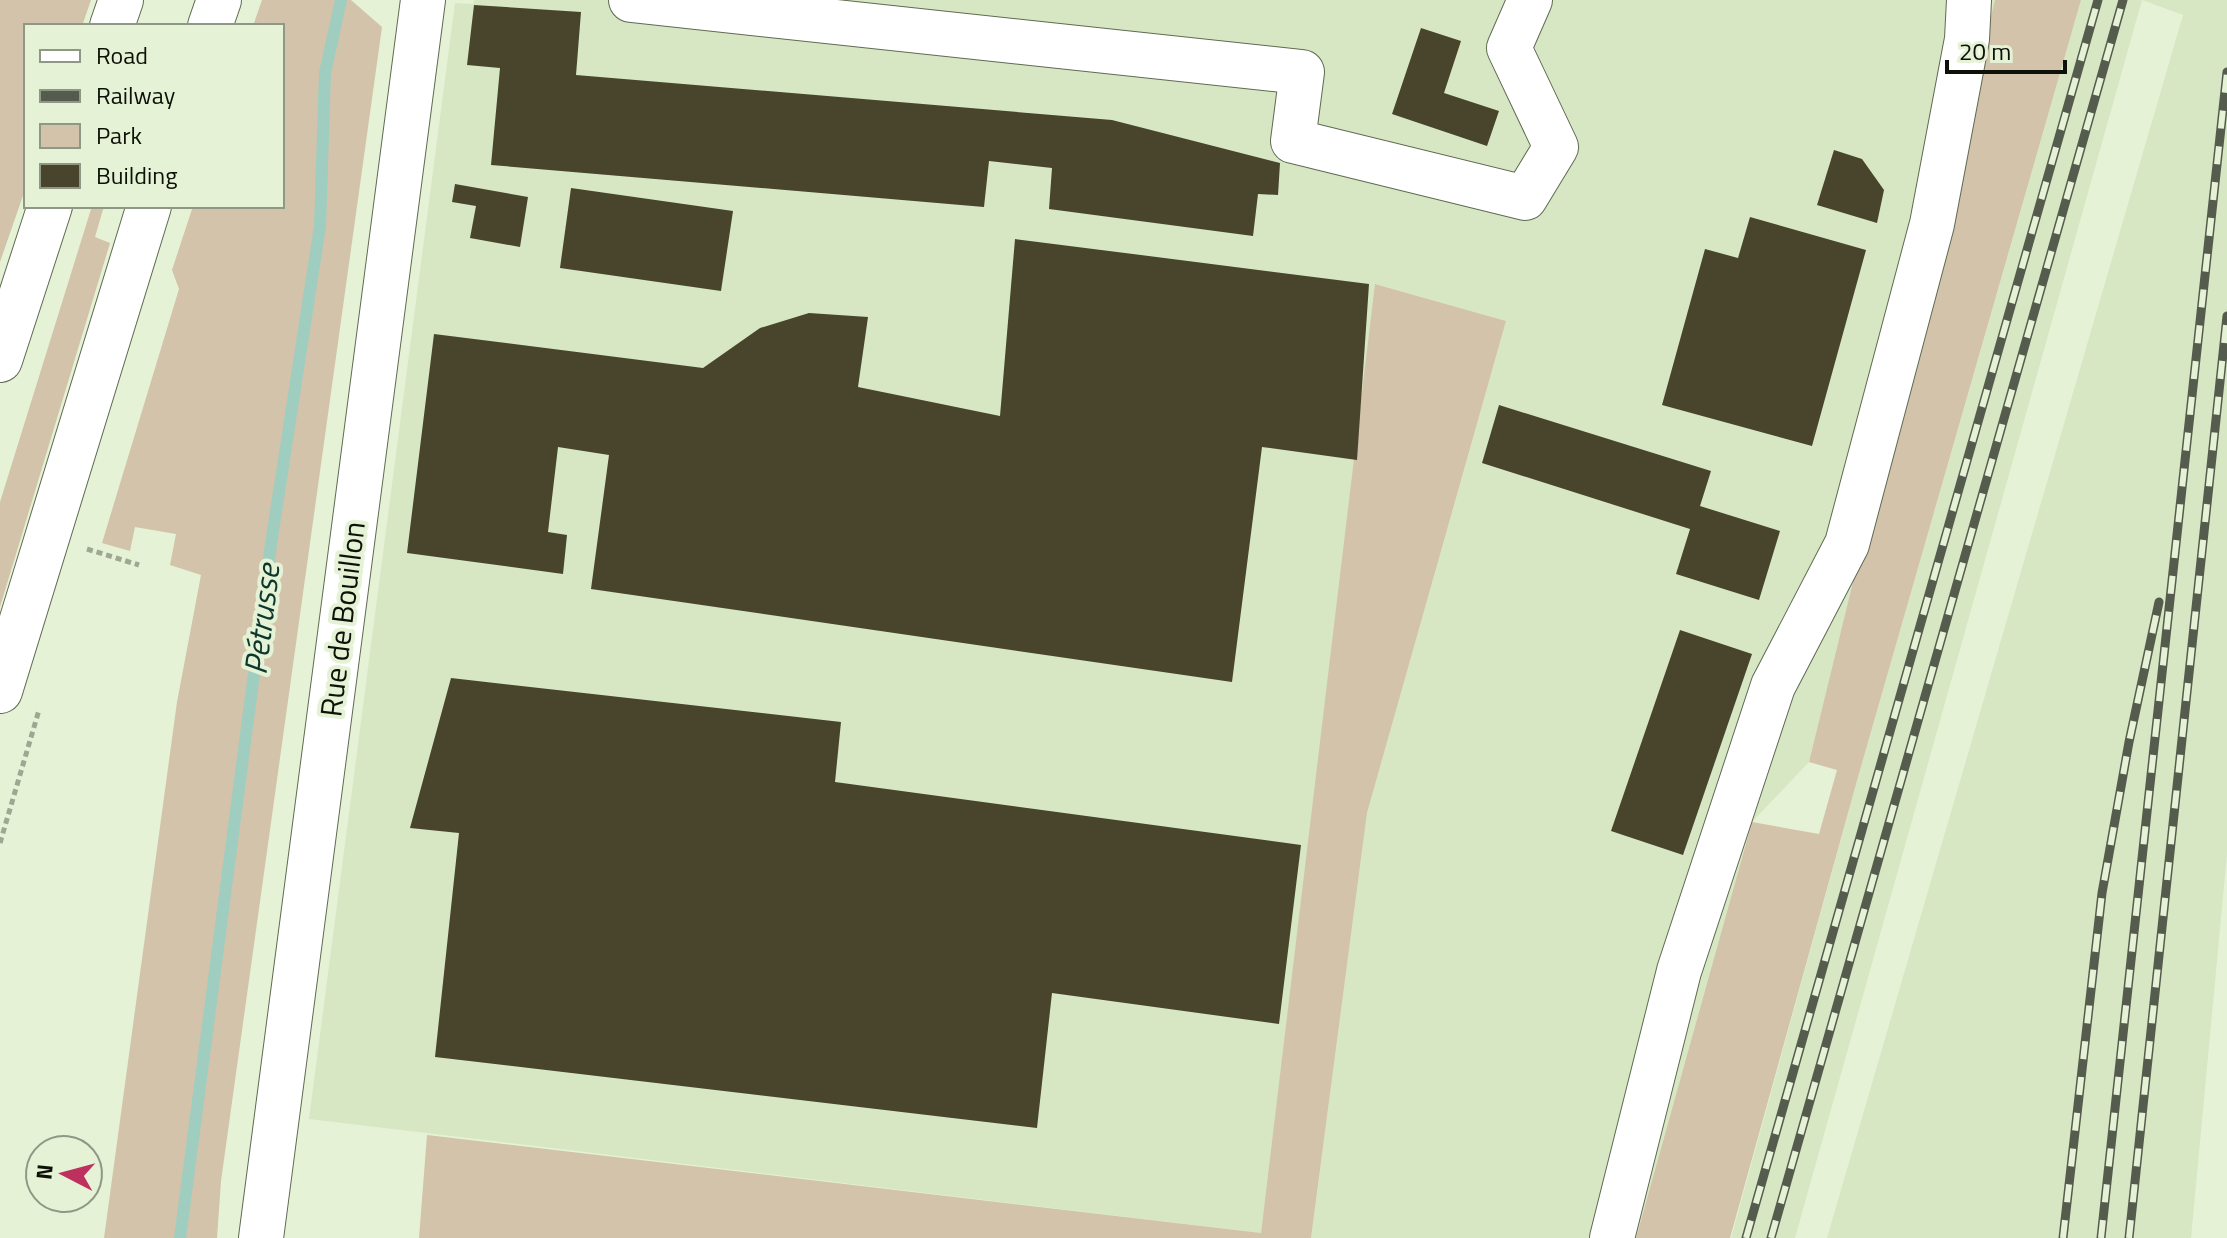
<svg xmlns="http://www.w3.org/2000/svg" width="2227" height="1238" font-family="'Titillium Web',sans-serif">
	<rect width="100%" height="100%" fill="#e5f2d6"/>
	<g fill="#d7e7c4">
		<polygon points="474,0 1995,0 1809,762 1752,822 1636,1238 1311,1238 1367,813 1506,321 1376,284 1261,1233 309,1119 455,3 473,4"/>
		<polygon points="2081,0 2227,0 2227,854 2191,1238 1827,1238 2183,15 2142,0 1795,1238 1731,1238 1858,777"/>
	</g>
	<g fill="#d2c3aa">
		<polygon points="0,0 91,0 82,26 26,26 26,187 0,262"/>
		<polygon points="262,0 351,0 382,27 221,1181 217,1238 104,1238 177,702 201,575 170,565 176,534 135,527 130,551 102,543 179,289 172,270 193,206 282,206 282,26 253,26"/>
		<polygon points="1995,0 2081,0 1858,777 1730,1238 1636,1238 1752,822 1819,834 1837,770 1809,762"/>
		<polygon points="92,206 104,206 95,237 110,243 0,607 0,502"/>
		<polygon points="1375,284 1506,321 1367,813 1311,1238 419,1238 427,1135 1261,1233"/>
	</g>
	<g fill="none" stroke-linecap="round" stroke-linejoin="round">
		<polyline stroke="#9fcec0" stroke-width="12" points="180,1238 271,544 320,226 325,73 341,0"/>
	</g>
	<g fill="#48452c">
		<polygon points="474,5 581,12 576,75 1112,120 1280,163 1278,195 1258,194 1253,236 1049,209 1052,168 989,161 984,207 491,165 500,68 467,65"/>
		<polygon points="1421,28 1461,41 1444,93 1499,111 1487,146 1392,114"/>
		<polygon points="1834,150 1862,159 1884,190 1877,223 1817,205"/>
		<polygon points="455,184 528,197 520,247 470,238 476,206 452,202"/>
		<polygon points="571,188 733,211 721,291 560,268"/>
		<polygon points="1750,217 1866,250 1812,446 1662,405 1705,249 1738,258"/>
		<polygon points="1015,239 1369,284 1357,460 1262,447 1232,682 591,589 609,455 558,447 548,532 567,535 563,574 407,553 434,334 703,368 760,328 809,313 868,317 858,387 1000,416"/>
		<polygon points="1499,405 1711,471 1700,506 1780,531 1759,600 1676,574 1690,529 1482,463"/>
		<polygon points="1680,630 1752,654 1683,855 1611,831"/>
		<polygon points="451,678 841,722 835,782 1301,845 1279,1024 1052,993 1037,1128 435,1057 459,833 410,828"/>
	</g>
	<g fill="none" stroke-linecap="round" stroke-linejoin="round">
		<defs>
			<g id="minor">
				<polyline points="631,0 1302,72 1293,141 1525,198 1556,147 1509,48 1530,0"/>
				<polyline points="210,26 219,0"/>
				<polyline points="0,691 149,206"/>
				<polyline points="261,1238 423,0"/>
				<polyline points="1612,1238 1679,971 1773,686 1847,544 1932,224 1967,39 1969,0"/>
			</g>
			<polyline id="major" points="112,26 121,0"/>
			<polyline id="highway" points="0,360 50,206"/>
		</defs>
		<use href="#minor" stroke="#5f6a52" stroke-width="46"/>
		<use href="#major" stroke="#5f6a52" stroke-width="46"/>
		<use href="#highway" stroke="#5f6a52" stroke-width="46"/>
		<g stroke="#9da792" stroke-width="5" stroke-dasharray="6 4" stroke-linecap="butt">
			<polyline points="87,549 139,565"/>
			<polyline points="0,843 39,710"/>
		</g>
		<use href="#minor" stroke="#fff" stroke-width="44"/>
		<use href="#major" stroke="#fff" stroke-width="44"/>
		<use href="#highway" stroke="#fff" stroke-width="44"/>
		<defs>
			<g id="rail">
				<polyline points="1746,1238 2098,0"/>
				<polyline points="1771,1238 2123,0"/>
				<polyline points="2063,1238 2102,893 2129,742 2159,602"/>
				<polyline points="2101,1238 2227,72"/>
				<polyline points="2129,1238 2227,316"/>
			</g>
		</defs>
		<use href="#rail" stroke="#555c4d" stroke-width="9"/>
		<use href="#rail" stroke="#e5f2d6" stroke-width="6" stroke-dasharray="18" stroke-linecap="butt"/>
	</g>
	<g text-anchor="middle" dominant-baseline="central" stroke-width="8" stroke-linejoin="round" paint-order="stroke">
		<g font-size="30" fill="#0d1108" stroke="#e5f2d6">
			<text transform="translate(342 619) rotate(-83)">Rue de Bouillon</text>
		</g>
		<g font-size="32" font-style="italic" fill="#0b372d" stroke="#e5f2d6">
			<text transform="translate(261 619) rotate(-83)">Pétrusse</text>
		</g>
	</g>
	<rect x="24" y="24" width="260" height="184" fill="#e5f2d6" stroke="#8f9884" stroke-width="2"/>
	<rect x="40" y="50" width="40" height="12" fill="#ffffff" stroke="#8f9884" stroke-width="2"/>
	<text x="96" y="64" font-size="24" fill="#0d1108">Road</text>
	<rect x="40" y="90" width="40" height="12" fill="#555c4d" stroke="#8f9884" stroke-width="2"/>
	<text x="96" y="104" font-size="24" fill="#0d1108">Railway</text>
	<rect x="40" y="124" width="40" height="24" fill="#d2c3aa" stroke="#8f9884" stroke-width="2"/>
	<text x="96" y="144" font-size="24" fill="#0d1108">Park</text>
	<rect x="40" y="164" width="40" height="24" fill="#48452c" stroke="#8f9884" stroke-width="2"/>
	<text x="96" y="184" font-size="24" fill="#0d1108">Building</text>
	<g transform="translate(64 1174) rotate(276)"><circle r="38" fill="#e5f2d6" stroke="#8f9884" stroke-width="2"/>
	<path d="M0-6L14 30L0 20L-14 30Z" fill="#be305e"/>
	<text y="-12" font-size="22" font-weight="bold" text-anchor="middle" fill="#0d1108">N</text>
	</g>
	<path d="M1947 60v12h118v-12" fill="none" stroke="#0d1108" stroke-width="4"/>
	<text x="1959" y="60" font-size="24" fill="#0d1108" stroke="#e5f2d6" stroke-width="6" paint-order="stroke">20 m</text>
</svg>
